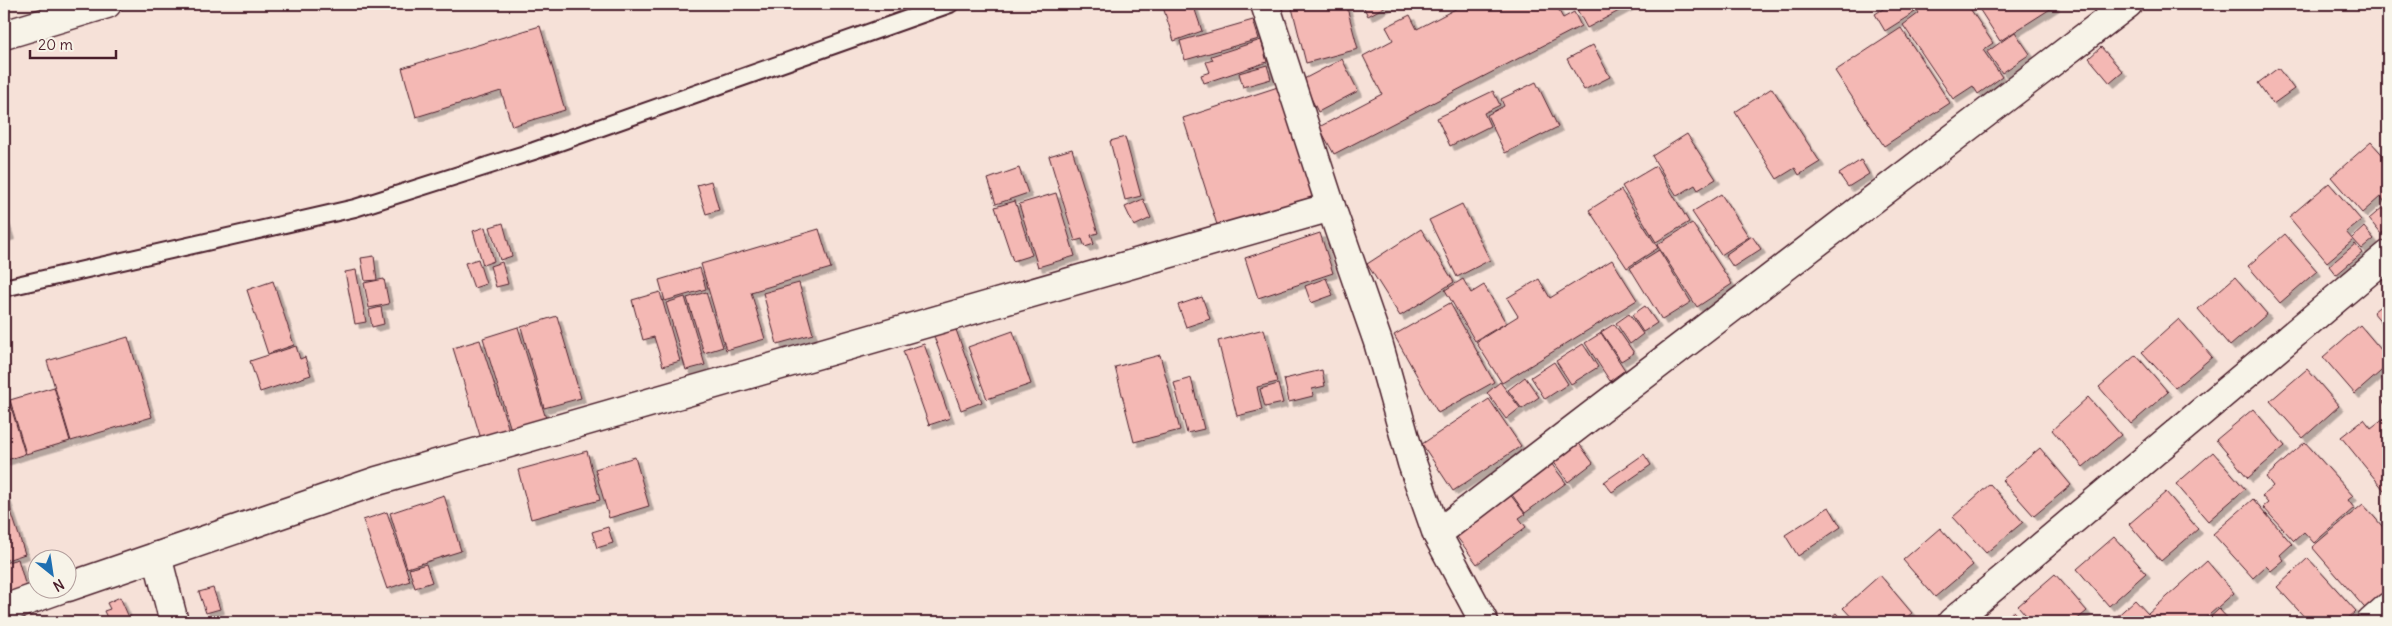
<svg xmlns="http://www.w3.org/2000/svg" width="2392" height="626" font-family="Delius,sans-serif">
	<defs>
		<filter id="shadow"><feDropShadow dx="4.5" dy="4.5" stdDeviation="0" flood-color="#0004"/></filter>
	</defs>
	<rect width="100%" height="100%" fill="#f6e1d8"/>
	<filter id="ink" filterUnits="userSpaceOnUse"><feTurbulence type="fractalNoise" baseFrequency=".02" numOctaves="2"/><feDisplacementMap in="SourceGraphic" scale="10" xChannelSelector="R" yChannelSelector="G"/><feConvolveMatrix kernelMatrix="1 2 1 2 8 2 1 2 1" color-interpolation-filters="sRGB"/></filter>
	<g filter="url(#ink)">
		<g fill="#f4b8b4" stroke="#4a1f2b" filter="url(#shadow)">
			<polygon points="1162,4 1193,4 1202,31 1174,41"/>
			<polygon points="1291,4 1346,4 1358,49 1306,63"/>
			<polygon points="1362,4 1390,4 1368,16"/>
			<polygon points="1465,4 1555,4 1563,18 1574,12 1581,26 1334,154 1319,127 1382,94 1363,56 1393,40 1386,27 1410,15 1417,29"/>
			<polygon points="1574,4 1632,4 1587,28"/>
			<polygon points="1891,4 1910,4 1915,12 1885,31 1875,14"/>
			<polygon points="1913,4 1967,4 1993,43 1983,50 2002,77 1978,94 1973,86 1953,99 1903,25 1919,13"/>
			<polygon points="1976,4 2054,4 2055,6 2000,41"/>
			<polygon points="1253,20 1259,39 1185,60 1180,41"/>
			<polygon points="540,26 565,110 512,126 501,91 416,117 402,68"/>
			<polygon points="1901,28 1950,103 1884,146 1835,71"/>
			<polygon points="2015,32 2030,54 2002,73 1987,52"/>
			<polygon points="1261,40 1267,62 1204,83 1201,75 1210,72 1206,62 1213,60 1211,56"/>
			<polygon points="1593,45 1610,77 1584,90 1567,59"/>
			<polygon points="2101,47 2123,72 2110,83 2089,58"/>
			<polygon points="1342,59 1358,91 1318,112 1302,80"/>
			<polygon points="1267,65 1271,79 1243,87 1239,73"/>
			<polygon points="2278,68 2294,89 2273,104 2258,83"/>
			<polygon points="1536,82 1558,127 1505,153 1487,115 1504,106 1501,99"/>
			<polygon points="1287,84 1322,194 1218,228 1183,118"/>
			<polygon points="1772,88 1820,162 1799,175 1795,168 1777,179 1735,112"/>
			<polygon points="1493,91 1500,105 1484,113 1490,126 1450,146 1437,118"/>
			<polygon points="1687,134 1716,179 1698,190 1695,185 1677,196 1652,156"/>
			<polygon points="1125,137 1141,196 1125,200 1110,141"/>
			<polygon points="2371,142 2388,161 2388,204 2380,197 2362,213 2331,177"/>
			<polygon points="1072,149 1098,233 1091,235 1094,244 1085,247 1082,239 1075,241 1049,156"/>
			<polygon points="1861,160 1869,174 1848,187 1839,174"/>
			<polygon points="1656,166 1689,222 1656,242 1622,186"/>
			<polygon points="1019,168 1028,193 996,204 988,179"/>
			<polygon points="711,181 719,210 706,214 697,185"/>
			<polygon points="2329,183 2361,220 2346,232 2353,240 2327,262 2289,217"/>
			<polygon points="1621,190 1658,248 1627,268 1589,210"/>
			<polygon points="1056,193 1075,256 1038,267 1019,204"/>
			<polygon points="1721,194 1749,237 1721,255 1692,212"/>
			<polygon points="1143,199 1151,218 1134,226 1125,207"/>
			<polygon points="1015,201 1032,255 1013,261 995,207"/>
			<polygon points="1462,204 1490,260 1457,277 1429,220"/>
			<polygon points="2383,207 2388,213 2388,229 2381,234 2369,219"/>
			<polygon points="4,216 10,235 4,237"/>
			<polygon points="503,223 512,256 500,260 490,227"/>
			<polygon points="1692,223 1732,284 1697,307 1657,245"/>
			<polygon points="485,227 494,261 483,265 473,231"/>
			<polygon points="2364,227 2374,239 2362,249 2352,238"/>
			<polygon points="819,229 831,268 751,292 765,339 726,350 701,264"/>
			<polygon points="1421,229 1454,282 1400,316 1367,264"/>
			<polygon points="1320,233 1333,273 1258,298 1245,258"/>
			<polygon points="2285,234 2317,271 2280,303 2248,266"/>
			<polygon points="1752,236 1761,249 1733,267 1725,255"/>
			<polygon points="2355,244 2362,253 2336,275 2329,266"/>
			<polygon points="1659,250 1691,302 1662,320 1630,268"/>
			<polygon points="374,256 377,280 365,281 361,258"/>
			<polygon points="478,259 486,284 474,288 465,263"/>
			<polygon points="1612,260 1637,300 1502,383 1476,342 1518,316 1507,298 1539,279 1550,298"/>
			<polygon points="502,262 508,284 496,287 490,266"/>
			<polygon points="700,268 706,289 665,301 659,280"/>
			<polygon points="356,270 366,322 355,324 345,272"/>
			<polygon points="2235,277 2267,314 2230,346 2198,309"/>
			<polygon points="1326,278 1333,295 1311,303 1305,286"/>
			<polygon points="384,279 389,304 369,308 364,283"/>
			<polygon points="1463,279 1471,293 1484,285 1506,323 1475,341 1445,290"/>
			<polygon points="273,281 294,345 268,354 247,290"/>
			<polygon points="799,283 813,334 777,344 763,293"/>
			<polygon points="660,292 680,361 663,366 654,337 643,340 632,300"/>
			<polygon points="706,292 723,347 704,353 687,298"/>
			<polygon points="685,297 705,365 686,370 666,303"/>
			<polygon points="1202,297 1210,319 1186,327 1178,305"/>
			<polygon points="2388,300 2388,330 2373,312"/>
			<polygon points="1450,303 1494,382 1438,413 1394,335"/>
			<polygon points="1645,306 1657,323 1643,332 1632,315"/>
			<polygon points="381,307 384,324 372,327 369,310"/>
			<polygon points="1629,314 1643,334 1630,344 1616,323"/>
			<polygon points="557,316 581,398 544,408 521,327"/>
			<polygon points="2179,319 2212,357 2175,388 2142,352"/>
			<polygon points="1614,324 1634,353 1621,361 1601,332"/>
			<polygon points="2360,325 2388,358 2388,365 2355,394 2323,357"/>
			<polygon points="518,327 547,422 512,433 483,338"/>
			<polygon points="955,327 982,402 961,410 933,334"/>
			<polygon points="1264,329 1277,382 1257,387 1262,410 1237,416 1218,341"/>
			<polygon points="1013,331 1031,384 987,399 968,347"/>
			<polygon points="1601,333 1625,370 1610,381 1585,343"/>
			<polygon points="128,337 152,417 71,441 47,361"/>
			<polygon points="480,340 510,433 482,442 453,348"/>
			<polygon points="924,344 950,418 929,425 903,351"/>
			<polygon points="1583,344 1598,367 1571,384 1556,361"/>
			<polygon points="296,346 300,359 305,357 311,375 260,392 250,361"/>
			<polygon points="1160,355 1180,430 1134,442 1115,367"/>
			<polygon points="2136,355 2168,392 2131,424 2099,387"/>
			<polygon points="1554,362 1568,384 1545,399 1531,377"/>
			<polygon points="2307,369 2339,406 2303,438 2270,401"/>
			<polygon points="1322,370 1325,386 1312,389 1313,396 1289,402 1284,379"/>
			<polygon points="1525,377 1539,397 1522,409 1508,390"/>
			<polygon points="1191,378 1204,429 1187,433 1174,383"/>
			<polygon points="1500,382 1520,408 1506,419 1487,393"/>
			<polygon points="1278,384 1283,403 1265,407 1260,389"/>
			<polygon points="54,387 70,441 26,454 10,400"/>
			<polygon points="2088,397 2121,435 2083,467 2052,430"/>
			<polygon points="2388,398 2388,408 2383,402"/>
			<polygon points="1489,399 1521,446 1453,491 1422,444"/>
			<polygon points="9,400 25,454 4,461 4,402"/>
			<polygon points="2253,409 2285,446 2248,478 2216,440"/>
			<polygon points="2388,415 2388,495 2341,437 2364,419 2371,428"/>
			<polygon points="1578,442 1593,463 1568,482 1553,461"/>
			<polygon points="2305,442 2353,496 2348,500 2354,508 2314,543 2304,532 2294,541 2263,507 2268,503 2262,496 2273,486 2266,477"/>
			<polygon points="2040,448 2071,485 2034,516 2002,480"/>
			<polygon points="587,451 600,500 531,519 518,470"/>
			<polygon points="2213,452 2245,489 2208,521 2176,484"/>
			<polygon points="1644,454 1651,465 1612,492 1604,482"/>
			<polygon points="635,457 649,506 609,518 595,469"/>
			<polygon points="1551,463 1566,483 1525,513 1510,492"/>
			<polygon points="1990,484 2023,522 1986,553 1953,517"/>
			<polygon points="4,490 25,554 4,561"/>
			<polygon points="2166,492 2198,529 2161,561 2129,524"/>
			<polygon points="1509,493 1525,514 1519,518 1526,527 1477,564 1454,533"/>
			<polygon points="444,495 461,551 407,568 390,513"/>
			<polygon points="2253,499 2292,544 2280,555 2284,560 2271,571 2266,566 2253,578 2213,534"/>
			<polygon points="2363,504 2388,533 2388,599 2370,614 2312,547"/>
			<polygon points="1829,507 1841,527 1798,556 1785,535"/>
			<polygon points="387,512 410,581 387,589 363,520"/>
			<polygon points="608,527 613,543 597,548 592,532"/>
			<polygon points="1940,528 1973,565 1935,597 1903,560"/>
			<polygon points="2114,537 2146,573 2109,606 2077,569"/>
			<polygon points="2308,558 2356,611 2344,622 2309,622 2277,587"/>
			<polygon points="18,559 26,587 5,593 4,563"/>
			<polygon points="2207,561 2234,593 2201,622 2115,622 2113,620 2135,600 2148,614"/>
			<polygon points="426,564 432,582 415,588 409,569"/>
			<polygon points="2055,574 2087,611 2074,622 2032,622 2018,606"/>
			<polygon points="1880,575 1912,613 1901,622 1856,622 1843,608"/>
			<polygon points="213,588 220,609 206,613 199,592"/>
			<polygon points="120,597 131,622 109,622 104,611 110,609 107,603"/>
			<polygon points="2219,609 2231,622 2205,622"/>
			<polygon points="2014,611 2023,622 2001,622"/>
			<polygon points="1836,613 1844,622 1825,622"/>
			<polygon points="2103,617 2108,622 2097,622"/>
		</g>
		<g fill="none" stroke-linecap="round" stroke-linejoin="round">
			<defs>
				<polyline id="lane" points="4,288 355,208 534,151 950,4"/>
				<g id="street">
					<polyline points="1265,4 1331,207 1378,342 1412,463 1437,534 1484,622"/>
					<polyline points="4,35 107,4"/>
					<polyline points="1437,534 2128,4"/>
					<polyline points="157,556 174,622"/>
					<polyline points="68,587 377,481 1331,207"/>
					<polyline points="4,609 63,588"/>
					<polyline points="1952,622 2388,255"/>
					<polyline points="2371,622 2388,607"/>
				</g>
			</defs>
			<use href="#lane" stroke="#4a1f2b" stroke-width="20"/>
			<use href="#street" stroke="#4a1f2b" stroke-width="31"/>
			<use href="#lane" stroke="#f7f3e8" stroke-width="16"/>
			<use href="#street" stroke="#f7f3e8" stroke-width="28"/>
		</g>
	</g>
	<rect width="2392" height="626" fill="none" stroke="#f7f3e8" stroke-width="20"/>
	<rect x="10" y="10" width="2372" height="606" fill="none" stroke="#4a1f2b" stroke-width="2" filter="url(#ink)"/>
	<g transform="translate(52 574) rotate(150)"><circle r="24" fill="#f7f3e8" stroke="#b29e9c"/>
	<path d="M0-4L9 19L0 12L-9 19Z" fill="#1f6fb2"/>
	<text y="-8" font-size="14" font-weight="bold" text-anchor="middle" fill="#4a1f2b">N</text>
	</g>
	<path d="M30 50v8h86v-8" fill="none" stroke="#4a1f2b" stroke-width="2.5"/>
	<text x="38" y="50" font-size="15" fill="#4a1f2b" stroke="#f7f3e8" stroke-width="4" paint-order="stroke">20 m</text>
</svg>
